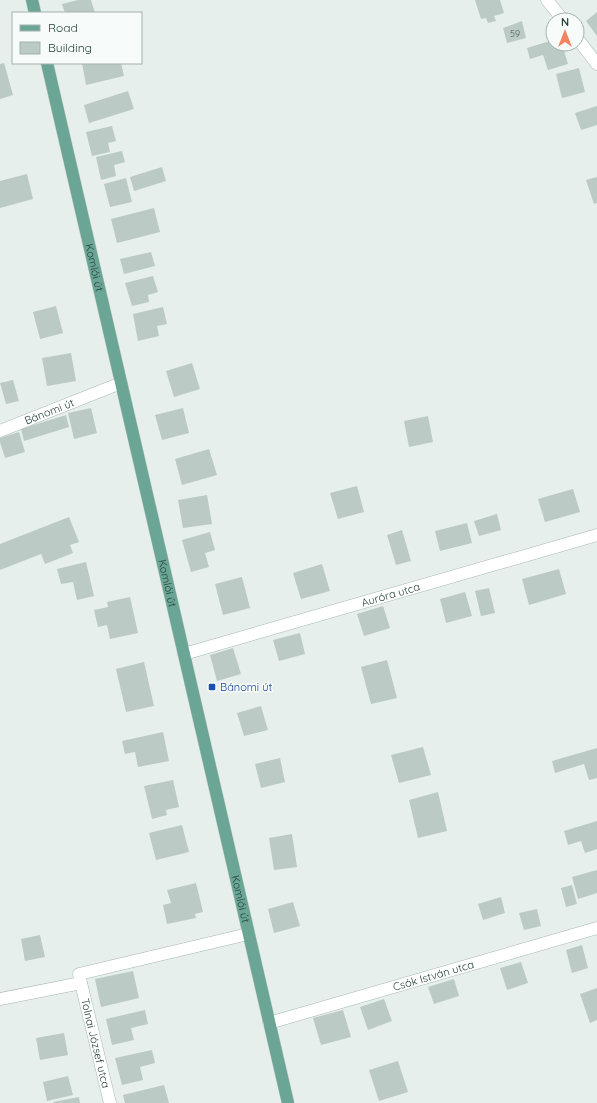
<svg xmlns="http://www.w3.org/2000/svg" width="597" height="1103" font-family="Quicksand,sans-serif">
	<rect width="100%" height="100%" fill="#e6efeb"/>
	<g fill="#bbcac4">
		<polygon points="78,0 91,0 95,13 65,13 62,4"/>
		<polygon points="475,0 500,0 504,13 494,16 496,21 488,23 486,18 481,19"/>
		<polygon points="597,12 597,36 586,21"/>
		<polygon points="522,21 526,38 507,43 503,28"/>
		<polygon points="553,40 553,44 562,44 568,64 548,70 543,55 530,59 527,48"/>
		<polygon points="4,63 13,95 0,99 0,64"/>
		<polygon points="82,63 121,63 124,76 86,85"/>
		<polygon points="579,68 585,92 562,98 556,74"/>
		<polygon points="128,91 134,109 89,123 84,105"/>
		<polygon points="597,106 597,125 581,130 575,113"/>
		<polygon points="112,126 116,141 108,143 110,152 92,156 86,132"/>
		<polygon points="122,151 125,162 114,165 116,176 101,180 96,157"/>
		<polygon points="162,167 166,181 134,191 130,177"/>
		<polygon points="27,174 33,199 0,208 0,181"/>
		<polygon points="597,177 597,203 594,204 586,180"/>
		<polygon points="126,178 132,202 110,207 104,184"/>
		<polygon points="154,208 160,232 117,243 111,219"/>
		<polygon points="151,252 155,266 124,274 120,259"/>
		<polygon points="153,276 158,292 148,295 149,302 132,306 125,283"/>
		<polygon points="56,306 63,333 40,339 33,312"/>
		<polygon points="163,307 167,324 157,326 159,336 138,341 133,314"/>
		<polygon points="71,353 76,381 47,386 42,358"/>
		<polygon points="192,363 200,389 174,397 166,371"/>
		<polygon points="13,380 19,401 6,404 0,383"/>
		<polygon points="91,408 97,433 74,439 68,413"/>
		<polygon points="183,408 189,433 162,440 155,415"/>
		<polygon points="66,415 69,427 24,441 21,429"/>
		<polygon points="428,416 433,442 409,447 404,421"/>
		<polygon points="19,432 25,452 5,458 0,442 0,438"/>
		<polygon points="209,449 217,475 182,485 175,459"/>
		<polygon points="357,486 364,512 338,519 330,493"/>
		<polygon points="573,489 580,512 545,522 538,499"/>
		<polygon points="207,495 212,524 183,528 178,500"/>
		<polygon points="497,514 501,530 479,536 474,521"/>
		<polygon points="69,517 79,542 70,545 73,553 45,564 41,554 0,570 0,544"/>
		<polygon points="467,523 472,543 440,551 435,531"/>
		<polygon points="402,530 411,561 396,565 387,535"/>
		<polygon points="210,532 215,550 205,553 209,567 191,572 182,540"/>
		<polygon points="86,562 94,596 77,600 73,582 61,584 57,569"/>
		<polygon points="322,564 330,591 301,599 293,573"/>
		<polygon points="559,569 566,594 529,605 522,579"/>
		<polygon points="242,577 250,608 223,615 215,584"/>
		<polygon points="489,588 495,613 481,616 475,591"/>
		<polygon points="465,592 472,616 446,623 440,599"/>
		<polygon points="130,597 138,633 110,639 107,625 98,627 94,610 108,607 107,602"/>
		<polygon points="383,606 390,628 364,636 357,614"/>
		<polygon points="300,633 305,654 279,661 273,640"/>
		<polygon points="233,648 241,674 217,681 210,655"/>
		<polygon points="387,660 397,698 371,704 361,667"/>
		<polygon points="144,662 154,706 126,712 116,669"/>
		<polygon points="261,706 268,730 244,736 237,713"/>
		<polygon points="163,732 169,761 138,767 135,752 125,754 122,741"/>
		<polygon points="423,747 431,775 399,783 391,755"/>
		<polygon points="597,748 597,778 589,780 584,764 555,773 552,761"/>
		<polygon points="280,758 285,782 261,788 255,764"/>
		<polygon points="173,780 179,807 166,810 167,815 152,819 144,786"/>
		<polygon points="438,792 447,831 418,838 409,800"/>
		<polygon points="597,821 597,849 585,853 581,841 568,845 564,831"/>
		<polygon points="182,825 189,852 156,860 149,833"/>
		<polygon points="292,834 297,867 274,870 269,838"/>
		<polygon points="597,870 597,893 578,899 572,877"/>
		<polygon points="196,883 203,912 195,914 196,918 167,924 163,905 171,903 167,890"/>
		<polygon points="572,885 577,904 566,907 561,888"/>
		<polygon points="501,897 505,913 483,920 478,904"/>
		<polygon points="293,902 300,926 274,933 268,909"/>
		<polygon points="537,909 541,926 524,930 519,913"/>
		<polygon points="40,935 45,957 25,961 21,939"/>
		<polygon points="582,945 588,968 572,973 566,950"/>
		<polygon points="521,962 528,983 507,990 500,968"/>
		<polygon points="133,971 139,998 101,1007 95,979"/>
		<polygon points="454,979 459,996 434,1004 428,987"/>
		<polygon points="597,988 597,1020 590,1023 580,994"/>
		<polygon points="384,999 392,1021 368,1030 360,1007"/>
		<polygon points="145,1010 148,1024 131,1028 134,1040 112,1045 106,1019"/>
		<polygon points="343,1010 351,1037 321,1045 313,1018"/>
		<polygon points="64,1033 68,1055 40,1060 36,1038"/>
		<polygon points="152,1050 155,1063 140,1067 143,1080 122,1085 115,1058"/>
		<polygon points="398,1061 408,1092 379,1101 369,1070"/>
		<polygon points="68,1076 73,1095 47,1101 43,1082"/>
		<polygon points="164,1085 169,1103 125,1103 123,1095"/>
		<polygon points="79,1097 80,1103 54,1103 53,1102"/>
	</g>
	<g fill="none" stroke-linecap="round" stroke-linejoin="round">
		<defs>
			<g id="street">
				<polyline points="547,0 563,20"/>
				<polyline points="577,38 597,64"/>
				<path id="s1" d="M0,431L121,383"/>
				<path id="s2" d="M184,654L597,535"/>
				<path id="s3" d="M81,983L110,1103"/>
				<polyline points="0,999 81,983 79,974 248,934"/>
				<path id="s4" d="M269,1023L597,928"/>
			</g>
			<g id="primary">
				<polyline points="32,0 35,13"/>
				<path id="s5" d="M47,63L288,1103"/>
			</g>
		</defs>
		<use href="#street" stroke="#a8b8b2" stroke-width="13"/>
		<use href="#primary" stroke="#c2cac8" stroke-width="13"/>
		<use href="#street" stroke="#fff" stroke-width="12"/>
		<use href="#primary" stroke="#6aa596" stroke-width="12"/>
	</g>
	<rect fill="#1a4fb4" stroke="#f7fbf9" stroke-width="1.5" x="208" y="683" width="8" height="8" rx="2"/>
	<g text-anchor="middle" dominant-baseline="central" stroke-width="3" stroke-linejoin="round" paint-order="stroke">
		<g font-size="9" fill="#4a645c">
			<text x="515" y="33">59</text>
		</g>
		<g font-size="11" fill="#24423a" stroke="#f7fbf9">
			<text stroke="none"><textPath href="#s5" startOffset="210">Komlói út</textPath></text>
			<text stroke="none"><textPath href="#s1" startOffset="53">Bánomi út</textPath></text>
			<text stroke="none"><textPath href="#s5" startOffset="534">Komlói út</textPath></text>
			<text stroke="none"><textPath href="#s2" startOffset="215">Auróra utca</textPath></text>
			<text stroke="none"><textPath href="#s5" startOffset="858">Komlói út</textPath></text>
			<text stroke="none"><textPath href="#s4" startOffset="171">Csók István utca</textPath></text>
			<text stroke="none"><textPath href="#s3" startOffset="62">Tolnai József utca</textPath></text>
		</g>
		<g font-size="11" fill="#164399" stroke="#f7fbf9" text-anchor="start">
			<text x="220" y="687">Bánomi út</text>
		</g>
	</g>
	<rect x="12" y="12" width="130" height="52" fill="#f7fbf9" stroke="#a3b1ad"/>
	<rect x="20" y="25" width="20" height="6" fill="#6aa596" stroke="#a3b1ad"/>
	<text x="48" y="32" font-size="12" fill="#24423a">Road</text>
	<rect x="20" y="42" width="20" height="12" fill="#bbcac4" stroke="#a3b1ad"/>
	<text x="48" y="52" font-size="12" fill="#24423a">Building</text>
	<g transform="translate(565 32)"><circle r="19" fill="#f7fbf9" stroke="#a3b1ad"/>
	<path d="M0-3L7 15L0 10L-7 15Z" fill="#f4845f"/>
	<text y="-6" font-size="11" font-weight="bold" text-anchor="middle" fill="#24423a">N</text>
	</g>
</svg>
